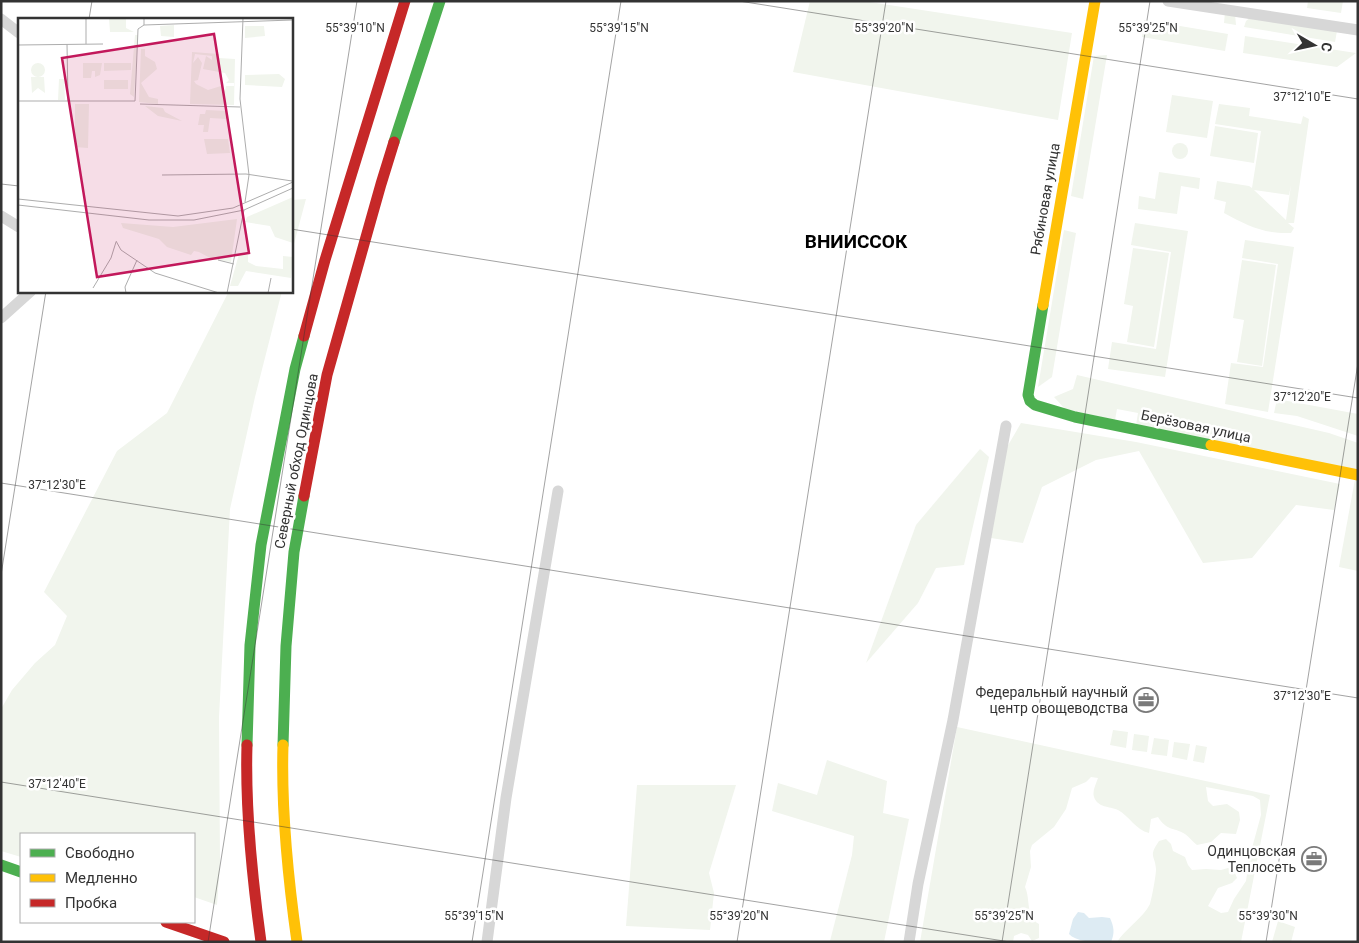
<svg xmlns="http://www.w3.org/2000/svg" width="1359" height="943" font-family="Roboto,sans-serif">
	<rect width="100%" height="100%" fill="#fff"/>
	<g fill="#f1f5ed" fill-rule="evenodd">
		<polygon points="810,1 863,1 1072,33 1058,120 793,72"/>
		<polygon points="1308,1 1343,1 1341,13 1307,8"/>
		<polygon points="1225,12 1235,14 1236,25 1224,23"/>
		<polygon points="1251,17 1337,31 1335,42 1244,27 1246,21"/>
		<polygon points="1144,20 1228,34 1225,51 1142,37"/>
		<polygon points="1245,36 1356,53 1337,67 1243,53"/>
		<polygon points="1107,55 1083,199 1071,196 1094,56"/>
		<polygon points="1172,95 1213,101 1207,138 1166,132"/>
		<path d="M1219,104L1250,108L1249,116L1301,124L1303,116L1309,119L1294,223H1288L1294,228L1291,233C1264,234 1248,226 1224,213L1226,202L1214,199L1217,181L1249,186L1252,188L1261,131L1215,124ZM1291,185L1286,220L1254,190L1289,195Z"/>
		<polygon points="1215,126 1258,133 1254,163 1210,156"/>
		<circle cx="1180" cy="151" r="8"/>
		<polygon points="1159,172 1200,178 1199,189 1181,186 1177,214 1138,209 1139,196 1155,199"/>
		<polygon points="306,199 291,255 291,200"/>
		<polygon points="1135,223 1188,231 1165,377 1108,369 1112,342 1156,349 1171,252 1131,245"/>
		<polygon points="1064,230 1076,233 1052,377 1038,387"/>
		<polygon points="1245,240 1294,247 1268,412 1225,404 1231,363 1263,367 1278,264 1242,258"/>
		<polygon points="1133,248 1169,253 1154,347 1127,342 1133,306 1124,304"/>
		<polygon points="1242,260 1276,265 1262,366 1237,362 1244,320 1233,318"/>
		<polygon points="229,291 282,291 255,397 230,509 219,717 220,863 217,905 194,897 194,834 21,834 21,857 1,851 1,709 12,690 35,663 55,645 67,616 44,592 117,451 167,413"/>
		<polygon points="1077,375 1329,433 1358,443 1358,471 1136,425 1138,413 1117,409 1115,420 1065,409 1054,397 1073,389"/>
		<polygon points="1277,399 1358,414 1358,436 1297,416 1274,413"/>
		<polygon points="1021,423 1136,442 1340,484 1334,510 1296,505 1252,558 1203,563 1139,451 1096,460 1042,487 1023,543 991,538 1007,447"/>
		<polygon points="980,449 989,457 964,565 936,568 918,603 866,663 916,525"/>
		<polygon points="1355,479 1358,480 1358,571 1339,567"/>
		<path d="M957,727L1270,795L1241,942H1117C1124,930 1143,918 1150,904C1152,897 1156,876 1156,869C1155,855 1148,857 1159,841L1166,839L1171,844L1173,851L1185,857L1188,865L1192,870L1206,869L1221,870L1228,868L1234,871L1237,878L1232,883L1218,888L1208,906L1221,913L1228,912L1234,899L1246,881L1249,859L1261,815L1260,800L1253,796L1206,787L1208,801L1213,806L1227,804L1239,812L1240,820L1236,834L1221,833L1211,842L1197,845C1193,842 1189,837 1185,834C1173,827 1167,831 1158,817L1151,819L1149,833C1136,830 1129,816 1118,810C1109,806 1098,808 1094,797C1092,791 1096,784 1098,778L1091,777L1086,782L1072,788L1066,809L1054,827L1032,845L1030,851L1031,867L1025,887C1031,900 1025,916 1039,924V938L1032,941L1028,935L1021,933L1014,936L1013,942H920Z"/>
		<polygon points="1113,730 1128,732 1126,748 1110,745"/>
		<polygon points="1134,734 1149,736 1147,752 1132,750"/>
		<polygon points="1154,738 1169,740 1167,756 1151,754"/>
		<polygon points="1174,742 1190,744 1187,760 1172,757"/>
		<polygon points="1196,745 1207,747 1204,763 1193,761"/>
		<polygon points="827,760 887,781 883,813 909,819 884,942 830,941 852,855 854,836 772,811 778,783 817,795"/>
		<polygon points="637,785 736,785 709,873 714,893 710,930 626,926"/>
		<polygon points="1278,921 1295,927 1291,942 1272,942"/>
	</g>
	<path fill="#ddebf3" d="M1078,912L1084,913L1089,918L1102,917L1110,918C1114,927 1115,933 1111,942C1098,942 1077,943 1069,934L1073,919Z"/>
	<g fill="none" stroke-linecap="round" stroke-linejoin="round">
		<g stroke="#d7d7d7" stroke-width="11">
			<polyline points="1168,1 1358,30"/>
			<polyline points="1,19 19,33"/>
			<polyline points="1,216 19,227"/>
			<polyline points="1,318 31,291"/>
			<polyline points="487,942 506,798 558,491"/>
			<polyline points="909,942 918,884 953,720 1006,426"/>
		</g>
		<g stroke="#4caf50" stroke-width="11">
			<polyline points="394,142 440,1"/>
			<polyline points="1043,305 1028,395 1030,401 1035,405 1075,417 1211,445"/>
			<polyline points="247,745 250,645 261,545 295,369 304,336"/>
			<polyline points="283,745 286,646 294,552 304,496"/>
			<polyline points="1,865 21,872"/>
		</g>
		<g stroke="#ffc107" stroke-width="11">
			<polyline points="1043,305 1095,1"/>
			<polyline points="1211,445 1358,475"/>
			<path d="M283,745C281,810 288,878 297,942"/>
		</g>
		<g stroke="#c62828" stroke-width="11">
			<polyline points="304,336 325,260 405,1"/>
			<polyline points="304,496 327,375 381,184 394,142"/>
			<path d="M247,745C245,811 252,877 261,942"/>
			<polyline points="166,922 224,942"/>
		</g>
	</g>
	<path fill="none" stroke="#333" stroke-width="1" stroke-opacity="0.45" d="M739,1L1358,99M89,19L92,1M1,184L19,186M291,229L1358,398M1,483L1358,698M1,575L46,291M1,782L1010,942M208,942L357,1M472,942L621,1M737,942L886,1M1002,942L1150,1M1266,942L1358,363"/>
	<defs>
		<symbol id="office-ring" viewBox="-11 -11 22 22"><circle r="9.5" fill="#fff" stroke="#7a7a7a" stroke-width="1.5"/><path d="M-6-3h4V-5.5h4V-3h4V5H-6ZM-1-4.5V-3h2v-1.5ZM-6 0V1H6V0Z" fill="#7a7a7a"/></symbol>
	</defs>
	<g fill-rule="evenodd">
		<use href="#office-ring" x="1132" y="686" width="28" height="28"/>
		<use href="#office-ring" x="1300" y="845" width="28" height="28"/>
	</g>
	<g text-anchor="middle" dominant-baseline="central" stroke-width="5" stroke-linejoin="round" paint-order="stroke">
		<g font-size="14" fill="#333" stroke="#fff">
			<text transform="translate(1045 199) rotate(-80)">Рябиновая улица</text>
			<text transform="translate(1196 426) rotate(12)">Берёзовая улица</text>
			<text transform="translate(296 461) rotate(-79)">Северный обход Одинцова</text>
		</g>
		<g font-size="14" fill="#333" stroke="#fff" text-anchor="end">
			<text x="1128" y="692">Федеральный научный<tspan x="1128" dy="16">центр овощеводства</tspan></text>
			<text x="1296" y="851">Одинцовская<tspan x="1296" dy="16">Теплосеть</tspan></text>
		</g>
		<g font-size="19" font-weight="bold" fill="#000" stroke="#fff">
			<text x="856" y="241">ВНИИССОК</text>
		</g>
	</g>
	<g transform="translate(18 18)">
		<rect width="275" height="275" fill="#fff"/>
		<path d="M91,0H108V10L116,14H92ZM156,7V19L143,18L142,8ZM227,8H246L247,18L227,20ZM117,17H120L116,79L112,76ZM123,31H127V38L137,44L139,51L123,65L131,79L140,81V86L121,84ZM174,34L201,36V40L217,41L216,87L172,86ZM177,36L194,38V42L188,38L185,51L207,55L211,62L208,65H216V68H208L207,73L203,68L190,72L178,66L176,63L180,62L184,45L180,39L175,45ZM65,45H84L82,57L77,59V53H74L73,60H65ZM86,45H113V52L86,53ZM13 52a7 7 0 1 1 14 0a7 7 0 1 1-14 0ZM261,56L267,61L264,69L227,67V57ZM13,59H26L27,75L20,70L14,75ZM41,61H46L47,82H40ZM86,62H110V71H86ZM57,86H71L70,130L57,129ZM127,88L145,90L147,94L164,103L140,98ZM188,92L209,93V101L192,100L190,114H185L186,107H180L182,96H187ZM186,121H210L212,135L189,136ZM275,179V225L257,219L252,208L227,204L229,199ZM219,201L213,244L194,241L181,234L176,233L173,237L149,229L141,221L105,210L103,205L155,209ZM221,236L230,237V244L238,248L265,251V238L275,239L273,260L228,253L220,268H212Z" fill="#f1f5ed" fill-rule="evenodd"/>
		<path fill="none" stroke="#adadad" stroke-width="1" d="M225,0L222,81L231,157L227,184M126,7L275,2M49,26L50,83M68,26V0M0,27L85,26M0,83H117L120,11L126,7V0M122,86L222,89M144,157L228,156L274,163M0,181L160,198L215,190L275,164M0,187L131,202H176L226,192L275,170M98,223L103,232L137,255L201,275M200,242L216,246M75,270L93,240L98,224M108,275L107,269L119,242M209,275L226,192M250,275L253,260"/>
		<path fill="#c2185b" fill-opacity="0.15" stroke="#c2185b" stroke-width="2.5" d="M196,16L231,235L79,259L44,40Z"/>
		<rect width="275" height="275" fill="none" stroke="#333" stroke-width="2.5"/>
	</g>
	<g font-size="12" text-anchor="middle" fill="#333" stroke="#fff" stroke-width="5" stroke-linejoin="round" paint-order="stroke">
		<text x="355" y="32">55°39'10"N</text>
		<text x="619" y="32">55°39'15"N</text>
		<text x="884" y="32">55°39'20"N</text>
		<text x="1148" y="32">55°39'25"N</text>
		<text x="1302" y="101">37°12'10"E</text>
		<text x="1302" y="401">37°12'20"E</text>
		<text x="57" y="489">37°12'30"E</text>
		<text x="1302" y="700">37°12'30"E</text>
		<text x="57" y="788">37°12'40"E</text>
		<text x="474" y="920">55°39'15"N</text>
		<text x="739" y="920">55°39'20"N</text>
		<text x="1004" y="920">55°39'25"N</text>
		<text x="1268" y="920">55°39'30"N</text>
	</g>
	<rect width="1359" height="943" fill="none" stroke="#333333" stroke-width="5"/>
	<rect x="20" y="833" width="175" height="90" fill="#ffffff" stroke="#adadad"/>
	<rect x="30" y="849" width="25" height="8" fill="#4caf50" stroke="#adadad"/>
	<text x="65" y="858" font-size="15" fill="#333333">Свободно</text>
	<rect x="30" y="874" width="25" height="8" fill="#ffc107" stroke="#adadad"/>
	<text x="65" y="883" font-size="15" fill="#333333">Медленно</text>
	<rect x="30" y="899" width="25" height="8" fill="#c62828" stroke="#adadad"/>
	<text x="65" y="908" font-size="15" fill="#333333">Пробка</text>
	<g transform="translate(1314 45) rotate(99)" stroke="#ffffff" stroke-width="4" paint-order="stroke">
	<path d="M0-4L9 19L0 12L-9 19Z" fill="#333333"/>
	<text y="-8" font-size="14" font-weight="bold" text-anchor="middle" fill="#333333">С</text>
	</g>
</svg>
